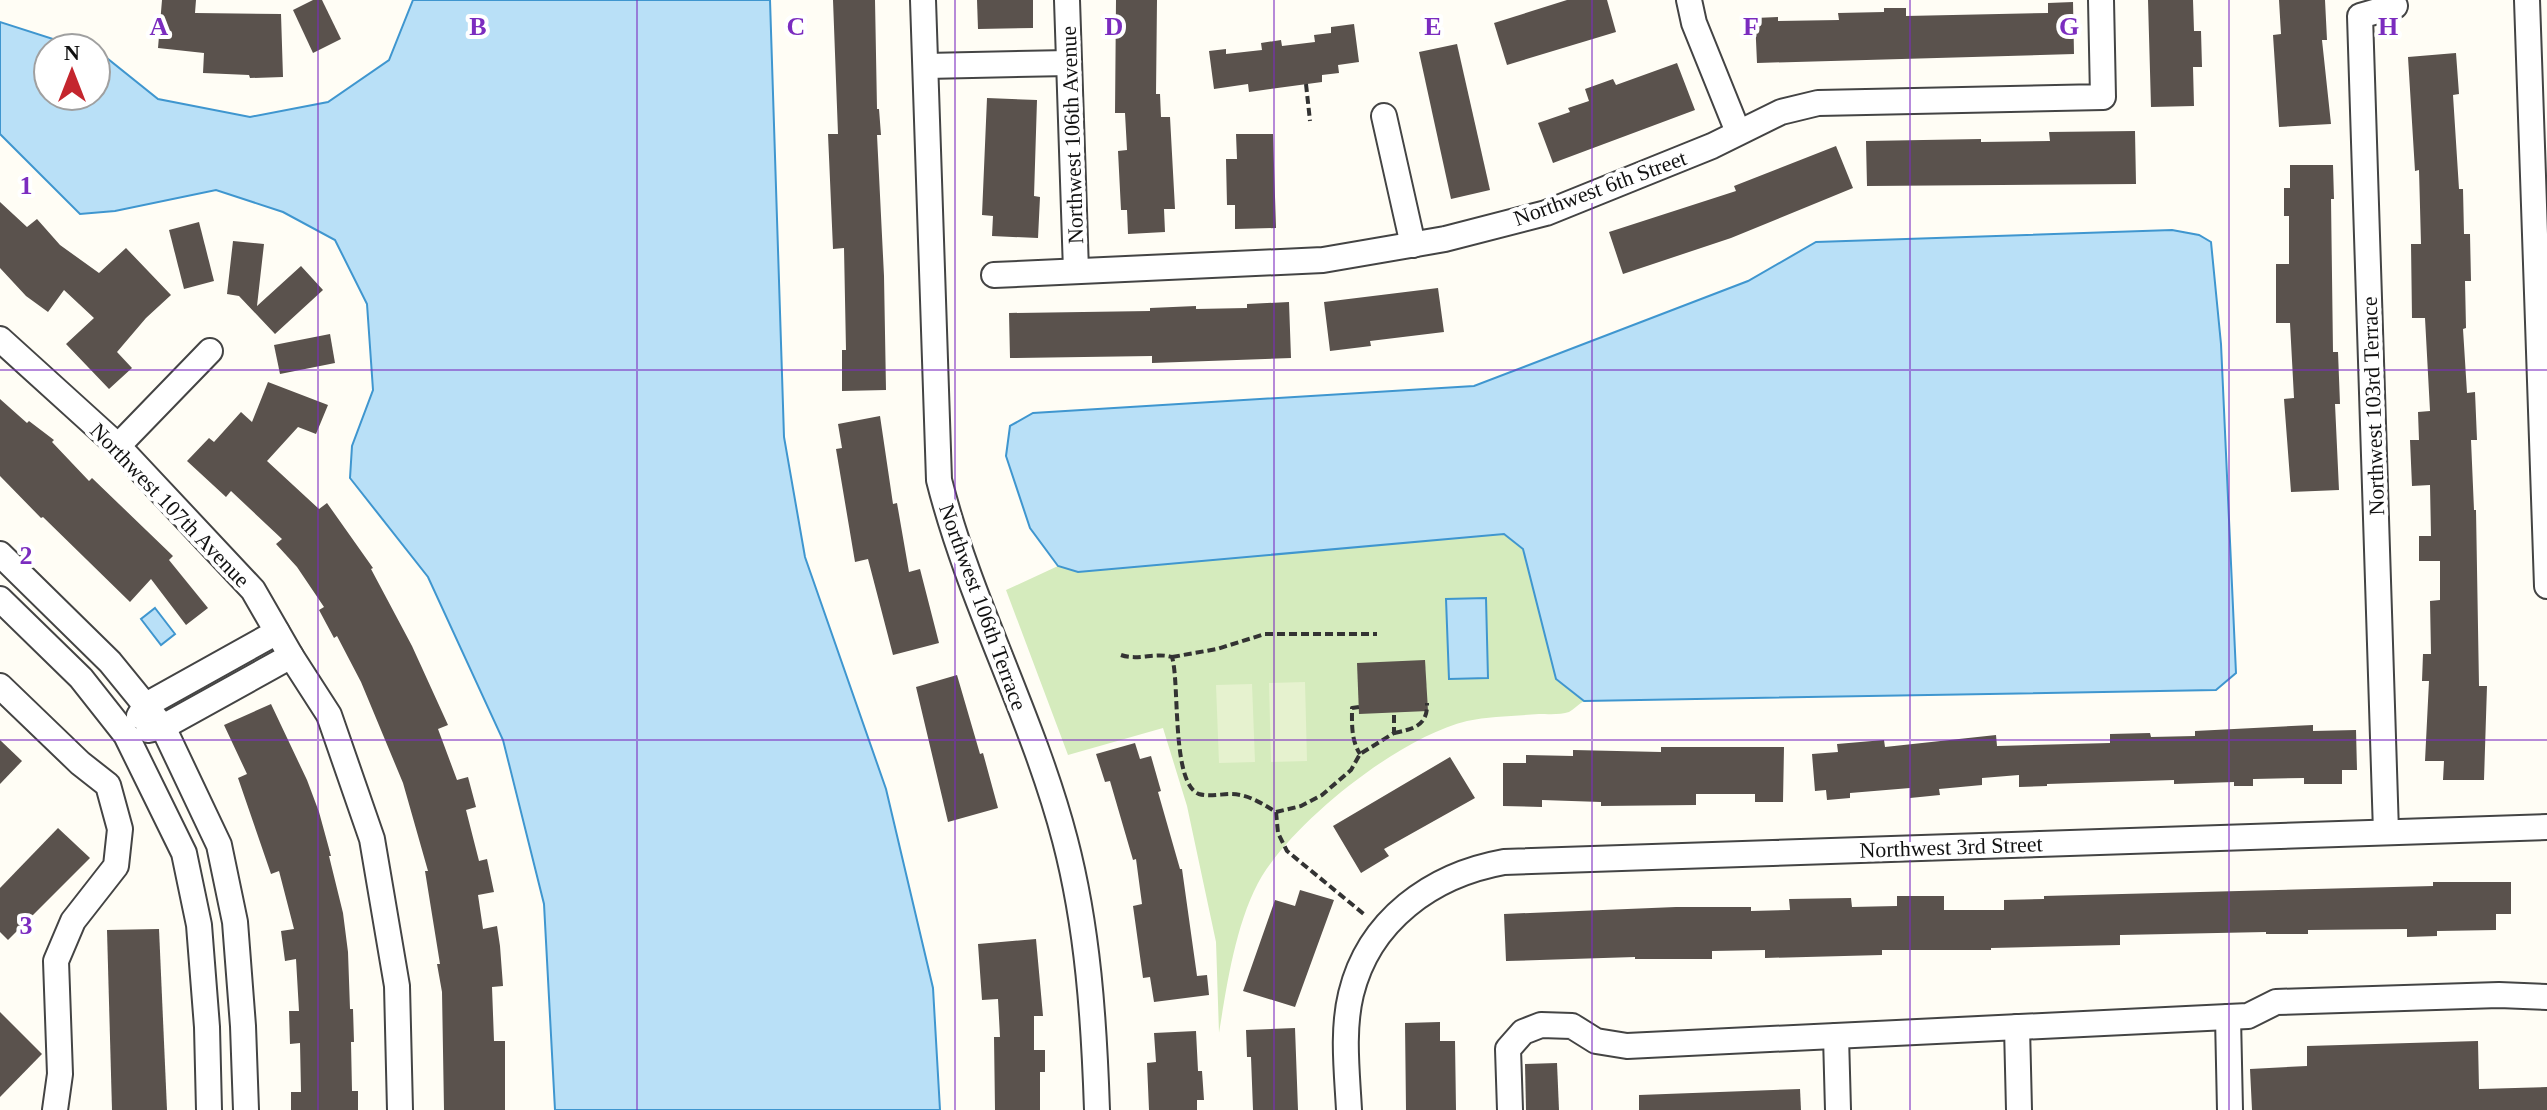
<svg xmlns="http://www.w3.org/2000/svg" width="2547" height="1110" font-family="Georgia,serif">
	<rect width="100%" height="100%" fill="#fffdf5"/>
	<path fill="#d5ebbd" d="M1504,534L1523,549L1556,679L1584,701C1579,704 1574,709 1569,712C1561,715 1548,714 1539,714C1515,716 1490,716 1467,721C1400,737 1298,818 1262,876C1236,920 1227,984 1219,1033L1216,942L1187,806L1163,728L1068,755L1006,590L1058,566L1078,572Z"/>
	<g fill="#e6f2cf">
		<polygon points="1305,682 1307,761 1271,762 1269,683"/>
		<polygon points="1252,684 1255,762 1219,763 1216,685"/>
	</g>
	<g fill="#b9e0f7" stroke="#3f96cf" stroke-width="2">
		<polygon points="413,0 770,0 784,437 805,557 886,789 933,988 940,1110 555,1110 544,904 503,740 428,577 350,478 352,446 373,390 367,304 335,240 283,212 216,190 115,211 80,214 0,134 0,22 81,48 48,48 48,96 96,96 96,53 103,55 158,99 250,117 328,102 389,60"/>
		<polygon points="2172,230 2199,235 2211,242 2221,344 2236,673 2216,690 1584,701 1556,679 1523,549 1504,534 1078,572 1058,566 1030,528 1006,456 1010,426 1033,413 1474,386 1748,281 1816,242"/>
		<polygon points="1486,598 1488,678 1449,679 1446,599"/>
		<polygon points="155,608 175,634 161,645 141,619"/>
	</g>
	<g fill="#5a524d">
		<polygon points="162,0 196,0 195,13 281,14 283,77 250,78 249,75 203,73 204,53 158,48"/>
		<polygon points="313,0 322,0 341,39 313,53 293,10"/>
		<polygon points="833,0 875,0 877,109 879,109 881,135 877,135 884,276 886,390 842,391 842,350 846,350 844,248 833,249 828,134 838,134"/>
		<polygon points="977,0 1033,0 1033,28 978,29"/>
		<polygon points="1116,0 1157,0 1156,94 1160,94 1161,117 1170,117 1175,209 1164,209 1165,232 1128,234 1127,210 1121,210 1118,151 1127,150 1125,113 1115,113"/>
		<polygon points="1567,0 1607,0 1616,32 1507,65 1494,23"/>
		<polygon points="2148,0 2193,0 2194,31 2201,31 2202,67 2193,67 2194,106 2151,107"/>
		<polygon points="2279,0 2325,0 2327,40 2322,40 2331,124 2279,127 2273,35 2281,34"/>
		<polygon points="2073,2 2074,54 1757,63 1755,18 1778,17 1778,21 1839,20 1838,13 1884,12 1884,8 1906,8 1906,16 2048,13 2048,3"/>
		<polygon points="1354,24 1359,62 1338,65 1339,73 1322,75 1322,82 1249,92 1248,84 1214,89 1209,51 1226,49 1226,54 1262,50 1261,43 1281,40 1282,46 1315,42 1314,35 1331,33 1331,27"/>
		<polygon points="1457,44 1490,190 1451,199 1419,52"/>
		<polygon points="2456,53 2459,94 2453,95 2459,189 2463,189 2464,234 2470,234 2471,281 2465,281 2466,328 2463,329 2467,393 2475,392 2477,440 2471,440 2474,510 2476,510 2479,686 2487,686 2484,780 2443,780 2444,761 2425,761 2429,681 2422,681 2423,654 2431,654 2430,601 2440,600 2440,561 2419,561 2419,536 2431,536 2430,485 2412,486 2410,440 2419,440 2418,412 2430,411 2425,318 2412,318 2411,244 2421,244 2419,170 2415,171 2408,57"/>
		<polygon points="1677,63 1695,110 1553,163 1538,123 1570,112 1568,108 1589,101 1585,89 1613,79 1616,85"/>
		<polygon points="987,98 1037,100 1034,196 1040,197 1038,238 992,236 993,216 982,215"/>
		<polygon points="2135,131 2136,184 1867,186 1866,141 1981,139 1981,142 2050,141 2049,132"/>
		<polygon points="1236,134 1273,134 1276,228 1235,229 1235,205 1227,205 1226,159 1237,159"/>
		<polygon points="1836,146 1853,188 1731,238 1623,274 1609,232 1736,191 1734,186"/>
		<polygon points="2290,165 2333,165 2334,199 2331,199 2333,352 2338,352 2340,404 2335,404 2339,490 2291,492 2284,399 2294,398 2290,323 2276,323 2276,264 2289,264 2289,216 2284,216 2284,188 2290,188"/>
		<polygon points="0,202 27,227 37,219 60,245 99,273 126,248 171,295 146,318 117,352 132,368 109,389 66,344 94,318 64,290 48,312 26,296 0,268"/>
		<polygon points="199,222 214,281 184,289 169,230"/>
		<polygon points="233,241 264,244 257,306 301,266 323,290 275,334 239,296 227,294"/>
		<polygon points="1438,288 1444,332 1370,341 1371,346 1330,351 1324,302"/>
		<polygon points="1289,302 1291,358 1152,363 1152,356 1010,358 1009,313 1150,311 1150,308 1196,306 1196,309 1247,308 1247,304"/>
		<polygon points="330,334 335,363 280,374 274,345"/>
		<polygon points="268,382 328,405 316,434 298,427 267,461 319,509 327,503 373,568 371,569 412,646 448,725 438,729 457,780 468,777 476,807 466,810 479,861 487,859 494,892 478,895 483,929 497,926 500,946 503,986 492,987 494,1041 505,1041 505,1110 444,1110 442,992 437,964 440,964 425,871 428,871 403,783 361,682 337,636 334,638 319,610 324,607 297,567 276,544 282,539 231,491 226,497 187,461 209,438 214,442 241,412 252,422"/>
		<polygon points="0,399 27,423 29,421 54,440 52,442 89,481 92,478 173,556 169,560 208,608 186,625 151,579 130,602 43,517 41,518 0,476"/>
		<polygon points="880,416 893,504 897,503 909,572 920,569 939,643 893,655 868,559 855,562 836,449 842,448 838,424"/>
		<polygon points="1425,660 1428,711 1359,714 1357,663"/>
		<polygon points="957,675 980,754 983,753 998,808 948,822 916,687"/>
		<polygon points="271,704 307,780 319,812 331,856 329,856 343,913 348,952 350,1009 353,1009 354,1042 351,1042 352,1091 358,1091 358,1110 291,1110 291,1092 301,1092 300,1043 290,1044 289,1011 299,1011 296,959 285,961 281,931 294,929 279,871 271,874 238,778 247,774 224,725"/>
		<polygon points="2313,725 2313,731 2356,730 2357,770 2342,770 2342,784 2304,784 2304,778 2253,779 2253,786 2234,786 2234,782 2174,784 2174,780 2047,784 2047,786 2019,787 2019,775 1982,778 1982,785 1939,789 1940,795 1910,798 1910,788 1850,793 1850,798 1827,800 1826,790 1815,791 1812,754 1838,752 1837,744 1884,740 1885,747 1996,735 1997,746 2110,743 2110,734 2150,733 2151,737 2195,736 2195,731"/>
		<polygon points="0,740 22,761 0,784"/>
		<polygon points="1135,743 1140,759 1151,756 1161,791 1158,792 1180,869 1182,869 1197,976 1207,975 1209,995 1154,1002 1150,977 1143,978 1133,906 1142,904 1136,859 1133,860 1110,781 1105,782 1096,754"/>
		<polygon points="1661,747 1784,747 1783,802 1755,802 1755,794 1696,794 1696,805 1601,806 1601,802 1542,800 1542,807 1503,806 1503,763 1526,763 1526,755 1573,756 1573,750 1661,752"/>
		<polygon points="1450,757 1475,798 1384,849 1389,856 1361,873 1333,826"/>
		<polygon points="58,828 90,858 8,940 0,932 0,888"/>
		<polygon points="2433,882 2511,882 2511,914 2496,914 2496,930 2437,931 2437,936 2407,937 2407,929 2308,930 2308,934 2266,934 2266,932 2120,935 2120,945 1991,948 1991,950 1882,950 1882,955 1765,958 1765,950 1712,951 1712,959 1635,959 1635,957 1506,961 1504,914 1676,907 1751,907 1751,911 1790,910 1789,899 1851,898 1852,907 1897,906 1897,896 1944,896 1944,910 2004,910 2004,900 2044,899 2044,896 2433,886"/>
		<polygon points="1300,890 1334,900 1295,1007 1243,991 1275,900 1295,906"/>
		<polygon points="159,929 167,1110 112,1110 107,930"/>
		<polygon points="1036,939 1043,1016 1034,1016 1034,1050 1045,1050 1045,1072 1040,1072 1040,1110 995,1110 994,1037 1000,1037 998,999 982,1000 978,944"/>
		<polygon points="0,1012 42,1054 0,1097"/>
		<polygon points="1440,1022 1440,1041 1455,1041 1456,1110 1406,1110 1405,1023"/>
		<polygon points="1295,1028 1298,1110 1253,1110 1251,1057 1247,1057 1246,1030"/>
		<polygon points="1196,1031 1198,1071 1202,1071 1204,1100 1197,1100 1197,1110 1149,1110 1147,1063 1156,1062 1154,1033"/>
		<polygon points="2478,1041 2479,1089 2547,1087 2547,1110 2252,1110 2250,1069 2307,1066 2307,1046"/>
		<polygon points="1557,1063 1559,1110 1526,1110 1525,1064"/>
		<polygon points="1800,1089 1801,1110 1639,1110 1639,1095"/>
	</g>
	<g fill="none" stroke-linecap="round" stroke-linejoin="round">
		<defs>
			<g id="minor">
				<path d="M923,0L939,480C970,603 1033,717 1065,840C1088,928 1094,1020 1097,1110"/>
				<polyline points="1067,0 1076,271"/>
				<polyline points="1689,0 1694,23 1738,132"/>
				<polyline points="2527,0 2547,586"/>
				<polyline points="926,66 1069,63"/>
				<polyline points="1384,116 1413,245"/>
				<polyline points="994,275 1323,260 1445,239 1546,213 1712,146 1781,112 1818,103 2103,97 2101,0"/>
				<polyline points="0,339 118,446 253,590 291,656 329,715 372,839 397,986 400,1110"/>
				<polyline points="118,446 210,351"/>
				<polyline points="0,554 110,662 163,727 219,845 235,922 243,1026 246,1110"/>
				<polyline points="0,599 81,678 126,735 184,853 199,925 207,1027 209,1110"/>
				<polyline points="0,686 80,763 108,785 120,829 116,866 73,921 56,961 60,1074 55,1110"/>
				<polyline points="139,716 146,705 277,632"/>
				<polyline points="148,730 163,727 291,656"/>
				<polyline points="2386,832 2360,16 2395,6"/>
				<polyline points="2228,1017 2230,1110"/>
				<polyline points="2017,1027 2019,1110"/>
				<polyline points="1836,1036 1838,1110"/>
				<path d="M1349,1110C1347,1072 1342,1031 1351,994C1369,920 1432,875 1504,862L2547,827"/>
				<polyline points="1510,1110 1508,1049 1523,1032 1541,1025 1572,1026 1596,1041 1627,1046 2248,1016 2276,1002 2499,995 2547,997"/>
			</g>
		</defs>
		<use href="#minor" stroke="#444" stroke-width="28"/>
		<g stroke="#333" stroke-width="4" stroke-dasharray="8 4" stroke-linecap="butt">
			<polyline points="1306,84 1310,121"/>
			<path d="M1121,655C1138,661 1155,652 1172,657C1180,683 1171,784 1199,794C1209,797 1221,794 1230,794C1248,794 1261,803 1276,812L1278,833L1287,851L1365,915"/>
			<polyline points="1172,657 1217,649 1265,634 1377,634"/>
			<path d="M1359,707L1352,708C1352,724 1351,740 1360,754"/>
			<path d="M1394,733C1413,729 1428,726 1427,703"/>
			<polyline points="1276,812 1301,806 1322,795 1351,770 1360,754 1394,733 1394,712"/>
		</g>
		<use href="#minor" stroke="#fff" stroke-width="24"/>
	</g>
	<path fill="none" stroke="#7b2cbf" stroke-width="2" stroke-opacity="0.55" d="M318,0V1110M637,0V1110M955,0V1110M1274,0V1110M1592,0V1110M1910,0V1110M2229,0V1110M0,370H2547M0,740H2547"/>
	<g text-anchor="middle" dominant-baseline="central" stroke-width="8" stroke-linejoin="round" paint-order="stroke">
		<g font-size="22" fill="#111" stroke="#fff">
			<text transform="translate(1072 135) rotate(-92)">Northwest 106th Avenue</text>
			<text transform="translate(1600 188) rotate(-20)">Northwest 6th Street</text>
			<text transform="translate(2373 406) rotate(-92)">Northwest 103rd Terrace</text>
			<text transform="translate(170 505) rotate(46)">Northwest 107th Avenue</text>
			<text transform="translate(983 607) rotate(70)">Northwest 106th Terrace</text>
			<text transform="translate(1951 847) rotate(-2)">Northwest 3rd Street</text>
		</g>
	</g>
	<g font-size="26" text-anchor="middle" font-weight="bold" fill="#7b2cbf" stroke="#fff" stroke-width="8" stroke-linejoin="round" paint-order="stroke">
		<text x="159" y="35">A</text>
		<text x="478" y="35">B</text>
		<text x="796" y="35">C</text>
		<text x="1114" y="35">D</text>
		<text x="1433" y="35">E</text>
		<text x="1751" y="35">F</text>
		<text x="2069" y="35">G</text>
		<text x="2388" y="35">H</text>
		<text x="26" y="194">1</text>
		<text x="26" y="564">2</text>
		<text x="26" y="934">3</text>
	</g>
	<g transform="translate(72 72)"><circle r="38" fill="#ffffff" stroke="#a0a0a0" stroke-width="2"/>
	<path d="M0-6L14 30L0 20L-14 30Z" fill="#c4262e"/>
	<text y="-12" font-size="22" font-weight="bold" text-anchor="middle" fill="#111111">N</text>
	</g>
</svg>
